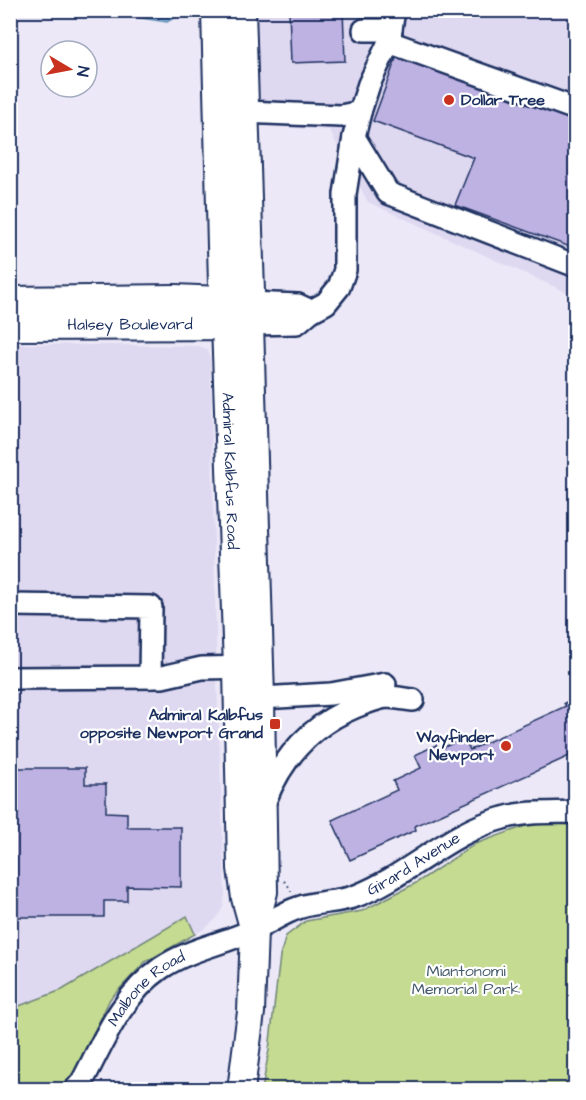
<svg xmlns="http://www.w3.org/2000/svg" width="586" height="1100" font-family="'Architects Daughter',sans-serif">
	<rect width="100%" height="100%" fill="#ece8f7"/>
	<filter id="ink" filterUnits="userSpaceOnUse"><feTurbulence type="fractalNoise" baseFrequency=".0167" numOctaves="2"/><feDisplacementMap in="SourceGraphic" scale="12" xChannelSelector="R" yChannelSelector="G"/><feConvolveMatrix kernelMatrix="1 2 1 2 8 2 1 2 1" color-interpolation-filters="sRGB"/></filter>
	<g filter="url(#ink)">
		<g fill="#ded8f1">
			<polygon points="253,11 575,11 575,296 368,202 329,130 265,126 263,102 255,88"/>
			<polygon points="11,344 199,346 208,350 210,358 217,686 225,893 223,907 216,919 204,929 195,934 187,916 62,990 11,1009"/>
		</g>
		<g fill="#c4db91" stroke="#708578" stroke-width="1.5">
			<polygon points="531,824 575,824 575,1089 262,1090 269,1050 280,956 286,936 306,921 362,911 416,883 475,844"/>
			<polygon points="187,916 195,934 145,962 110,999 77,1068 66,1082 55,1089 11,1089 11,1009 62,990"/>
		</g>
		<polygon fill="#8bc6ea" stroke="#5e8ab2" stroke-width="1.5" points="96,11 182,11 181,14 167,22"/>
		<g fill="#beb2e3" stroke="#1b2f5e" stroke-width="1.5">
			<polygon points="289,10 343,10 345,61 291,63"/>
			<polygon points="398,53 576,118 576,249 455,205 474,158 373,121"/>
			<polygon points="576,698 576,753 415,826 416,830 350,860 332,820 397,790 393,781 421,768 415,755 436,745 438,750 464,738 470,750 566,706 564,703"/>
			<polygon points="10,768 85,768 85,784 106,784 106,812 127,813 127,827 181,827 181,887 127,886 127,901 104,901 104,917 10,917"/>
		</g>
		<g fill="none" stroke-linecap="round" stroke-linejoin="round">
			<defs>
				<g id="minor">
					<polyline points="364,30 391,30"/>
					<polyline points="389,42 576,109"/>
					<polyline points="244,112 341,116 360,112 369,84 389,42 394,10"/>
					<polyline points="360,112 354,137 388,193 576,266"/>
					<polyline points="249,303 298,305 311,311"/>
					<polyline points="250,324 297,323 311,311 326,303 339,287 345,270 345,194 354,137"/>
					<polyline points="10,605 151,607 150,677"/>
					<polyline points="10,678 162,677 202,668 253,667"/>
					<polyline points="261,698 331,694 385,684"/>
					<path d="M265,801C282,758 311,725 355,707C365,703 375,699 386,697C395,697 404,699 413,700"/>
					<path id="s1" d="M75,1090L82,1082C104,1040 121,996 161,968C189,949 223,944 253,930C268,924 282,913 298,908C316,901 337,903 356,896C408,876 449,832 503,818C527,811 552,813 576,812"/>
				</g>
				<g id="major">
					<path id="s2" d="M225,324L237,668L241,868L245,898L253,927"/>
					<polyline points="241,1090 251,1012 254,930 264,892 261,698 250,324"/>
				</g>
				<g id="highway">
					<polyline points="217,10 225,324"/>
					<polyline points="10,302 175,300 243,303"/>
					<path id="s3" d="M10,325L250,324L240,10"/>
				</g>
			</defs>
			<use href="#minor" stroke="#1b2f5e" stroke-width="26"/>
			<use href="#major" stroke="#1b2f5e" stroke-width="30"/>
			<use href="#highway" stroke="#1b2f5e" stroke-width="34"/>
			<polyline stroke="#1b2f5e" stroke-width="2" stroke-dasharray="1.5 4.5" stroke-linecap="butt" points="284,881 291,889 291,893"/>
			<use href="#minor" stroke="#fff" stroke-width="21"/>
			<use href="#major" stroke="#fff" stroke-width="26"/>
			<use href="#highway" stroke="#fff" stroke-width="30"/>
		</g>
	</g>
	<g fill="#c8321e" stroke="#fff" stroke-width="2">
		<circle cx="449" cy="100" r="6"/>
		<rect x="269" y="718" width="12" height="12" rx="3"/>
		<circle cx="506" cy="746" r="6"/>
	</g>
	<g text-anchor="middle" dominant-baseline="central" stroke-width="4.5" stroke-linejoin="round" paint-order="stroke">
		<g font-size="16" font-weight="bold" fill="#1b2f5e" stroke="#fff" text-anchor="end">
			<text x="461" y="100" text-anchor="start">Dollar Tree</text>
			<text x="263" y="715">Admiral Kalbfus<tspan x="263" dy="18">opposite Newport Grand</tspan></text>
			<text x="494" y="737">Wayfinder<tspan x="494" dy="18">Newport</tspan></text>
		</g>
		<g font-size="16" fill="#1b2f5e" stroke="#fff">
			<text stroke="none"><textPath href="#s3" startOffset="120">Halsey Boulevard</textPath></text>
			<text stroke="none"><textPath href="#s2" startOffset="147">Admiral Kalbfus Road</textPath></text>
			<text stroke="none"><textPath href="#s1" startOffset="426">Girard Avenue</textPath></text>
			<text stroke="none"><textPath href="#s1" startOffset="126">Malbone Road</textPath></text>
		</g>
		<g font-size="16" fill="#455a6b" stroke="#fff">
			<text x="466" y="971">Miantonomi<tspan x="466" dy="18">Memorial Park</tspan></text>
		</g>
	</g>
	<rect width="586" height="1100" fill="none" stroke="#fff" stroke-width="36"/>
	<rect x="18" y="18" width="550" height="1064" fill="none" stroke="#1b2f5e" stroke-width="2" filter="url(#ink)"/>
	<g transform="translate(69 69) rotate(100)"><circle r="28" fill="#ffffff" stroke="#a4acbf" stroke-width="1.5"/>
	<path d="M0-4.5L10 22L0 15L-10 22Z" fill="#c8321e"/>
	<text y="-9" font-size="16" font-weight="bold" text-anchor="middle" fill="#1b2f5e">N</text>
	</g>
</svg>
